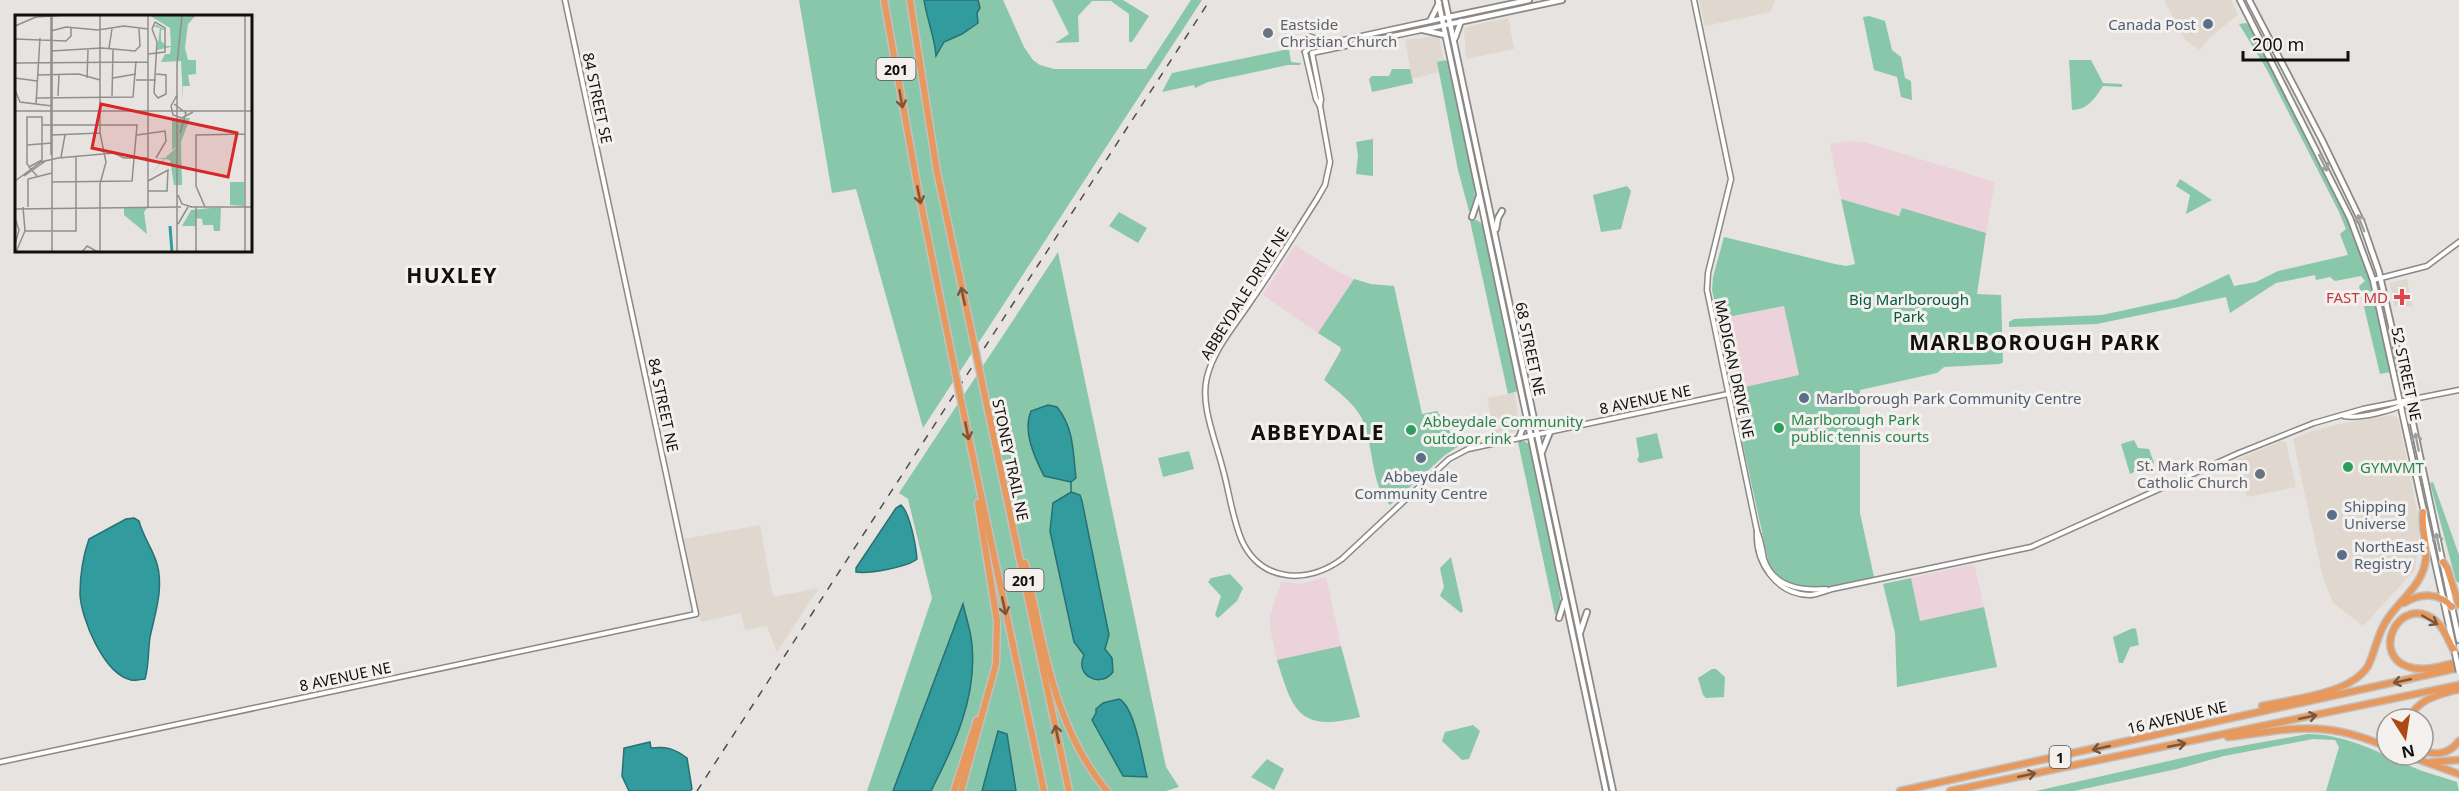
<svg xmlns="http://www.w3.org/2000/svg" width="2459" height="791" font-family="'Noto Sans',sans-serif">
	<rect width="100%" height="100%" fill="#e6e3e0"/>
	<g fill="#e0d7cf">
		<polygon points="1699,0 1775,0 1770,12 1705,26"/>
		<polygon points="2164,0 2231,0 2238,15 2210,37 2200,50 2185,40"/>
		<polygon points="1508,18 1514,49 1466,59 1464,29 1470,26"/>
		<polygon points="1439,36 1444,61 1437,63 1439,72 1412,79 1405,40"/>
		<polygon points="2407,279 2413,307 2394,306 2390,283"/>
		<polygon points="1514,393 1520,426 1517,431 1495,437 1487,398"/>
		<polygon points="2392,415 2398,418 2420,525 2415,570 2363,626 2333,603 2323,578 2293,439 2309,432 2339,424"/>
		<polygon points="2282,441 2286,442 2296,487 2247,497 2241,471 2234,461"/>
		<polygon points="760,525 773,597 819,588 777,652 767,626 745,630 741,613 701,622 684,539"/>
	</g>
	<g fill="#ebd2db">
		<polygon points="1850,141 1867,143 1995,182 1986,233 1902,208 1899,216 1841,199 1830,144"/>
		<polygon points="1295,245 1331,268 1354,279 1318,333 1263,295"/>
		<polygon points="1784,306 1799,376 1733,390 1718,320"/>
		<polygon points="1974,564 1984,607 1920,621 1911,578"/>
		<polygon points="1326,577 1341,646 1277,660 1270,628 1270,616 1281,582 1301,584"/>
	</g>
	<g fill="#89c7aa">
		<polygon points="799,0 1003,0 1024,47 1033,60 1040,65 1054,69 1146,69 1191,0 1202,0 923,428 856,189 832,193"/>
		<polygon points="1052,0 1123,0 1149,16 1132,42 1129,42 1129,14 1111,1 1092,1 1078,16 1079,42 1055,43 1069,34"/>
		<polygon points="1869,16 1885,21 1892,50 1901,57 1905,78 1911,81 1912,100 1901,97 1897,77 1874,70 1863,17"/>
		<polygon points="2246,23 2251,27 2349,219 2374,295 2392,371 2393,384 2390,372 2380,374 2359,286 2365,281 2361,276 2335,281 2330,277 2316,280 2315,275 2276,283 2230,313 2226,297 2097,324 2009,327 2009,322 2014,319 2102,315 2176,299 2229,274 2234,286 2256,282 2278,271 2348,255 2340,234 2346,229 2339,212 2267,70 2239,24"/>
		<polygon points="1289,49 1291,62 1301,63 1300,65 1288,65 1208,82 1195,88 1194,85 1162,92 1172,73"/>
		<polygon points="1446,60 1448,62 1474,183 1475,200 1472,211 1469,211 1458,170 1437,62"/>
		<path d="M2069,60H2091L2103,83L2122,84V87L2103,86C2095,98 2088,110 2072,110Z"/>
		<polygon points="1392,69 1410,69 1413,83 1372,92 1369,79 1372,76 1389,76"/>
		<polygon points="1373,139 1373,176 1356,174 1358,155 1356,142"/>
		<polygon points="2180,179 2212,200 2186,214 2190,195 2176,186"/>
		<polygon points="1627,186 1631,191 1621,229 1601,232 1593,195"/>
		<path d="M1841,199L1899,216L1902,208L1986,233L1977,294L2001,295L2003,362L2000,364L1944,367L1937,373L1860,390V513L1874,577C1838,584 1792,603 1769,564L1731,390L1799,375L1784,306L1718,319L1712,290L1713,277L1724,237L1835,264L1846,266L1855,264Z"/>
		<polygon points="1119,212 1147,228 1138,243 1109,226"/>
		<polygon points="1477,220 1483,225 1518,391 1508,394 1470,221"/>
		<polygon points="1058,252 1166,767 1179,787 1166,791 867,791 932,598 908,499 899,493"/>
		<path d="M1354,279L1371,284L1394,286L1422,414L1437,411L1459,446L1445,455L1390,505C1370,486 1374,441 1361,417C1352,401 1337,391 1324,380L1341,350L1340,347L1318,333Z"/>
		<polygon points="1657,433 1663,458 1640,463 1637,460 1639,456 1636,438"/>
		<polygon points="2134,440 2138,448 2149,449 2154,463 2130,474 2121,444"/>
		<polygon points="1524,441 1529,444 1531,450 1558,582 1561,605 1555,615 1518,442"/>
		<polygon points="1189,451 1194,469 1163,477 1158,458"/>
		<polygon points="2433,482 2459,555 2459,583 2456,581 2430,483"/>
		<polygon points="1451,557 1463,611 1461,613 1440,596 1444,587 1440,568"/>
		<polygon points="1230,574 1243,588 1237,601 1218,618 1215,615 1221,596 1208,582 1211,578"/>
		<polygon points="1911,578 1920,621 1984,607 1997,667 1897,687 1895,633 1883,584"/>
		<polygon points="2133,628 2136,629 2139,645 2130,647 2123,663 2119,663 2113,637"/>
		<path d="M1341,646L1360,717C1300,732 1293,713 1277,660Z"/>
		<polygon points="1712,669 1716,669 1725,677 1724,697 1706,698 1703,695 1698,678"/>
		<polygon points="1473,725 1480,731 1469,759 1462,760 1442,741 1445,732"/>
		<path d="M2308,734C2349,734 2384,756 2422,771C2434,775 2446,778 2457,782L2459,791H2326L2339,747L2335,740L2313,739L2224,756L2177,769L2074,791H2036L2213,751Z"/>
		<polygon points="1267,759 1284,769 1274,790 1251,777"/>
	</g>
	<g fill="#319b9e" stroke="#277173" stroke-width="1.5">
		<path d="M924,0H978L980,8L977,13L978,23L962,34L944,42L936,56C935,38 927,20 924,0Z"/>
		<path d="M1048,405L1057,407C1074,428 1073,452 1076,478L1071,482L1044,476C1035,458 1022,431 1031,411Z"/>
		<path d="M1071,492L1080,495L1082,501L1109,635L1105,649L1112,658L1113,672C1100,689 1074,675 1084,655L1074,642L1050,531L1053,503Z"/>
		<path d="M901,505C910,513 916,546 917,559C908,567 869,574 856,572V568L896,508Z"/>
		<path d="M134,518L139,521C143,537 153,549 157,564C164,588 155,614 150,637C148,651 149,665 145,679C140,679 135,681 131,680C104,674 81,619 80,594C80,576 83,556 89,539L126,519Z"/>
		<path d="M963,604C966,618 971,631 972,645C977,698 954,746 931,791H893Z"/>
		<path d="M1119,699C1135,707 1142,758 1147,777L1123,776L1092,720L1096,713V709L1103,703Z"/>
		<polygon points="998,731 1007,734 1016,791 982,791"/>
		<path d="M650,742L651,748C667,746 675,749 687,758L692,789L690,791H629L622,776L624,748Z"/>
	</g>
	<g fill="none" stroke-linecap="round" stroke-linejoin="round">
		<polyline stroke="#277173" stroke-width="1.5" points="1071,492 1071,482"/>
		<defs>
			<g id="tertiary">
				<path d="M1694,0L1731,179L1708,273L1707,290L1757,531C1761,540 1762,549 1764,559C1773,587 1800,591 1826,589"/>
				<polyline points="1308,36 1327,42"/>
				<polyline points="1305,52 1311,47 1449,17"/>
				<polyline points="1305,52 1316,99 1320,106"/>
				<path d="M1312,53L1321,99L1320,106L1330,162L1325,185L1317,199C1296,232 1275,266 1253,298C1237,323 1214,348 1207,377C1200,404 1215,439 1222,466C1229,490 1232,518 1242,541C1262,583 1308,584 1342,559L1449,459L1468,449L1728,394"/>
				<polyline points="1312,53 1450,24"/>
				<polyline points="2373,280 2427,266 2459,242"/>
				<path d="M2344,416C2359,419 2398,410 2408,401"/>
				<path d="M1757,531C1755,562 1776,594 1809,595C1817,595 1824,591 1832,589L2031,547L2239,453L2314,423L2363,409L2459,390"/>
				<polyline points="0,762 696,614 565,0"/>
			</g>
			<g id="secondary">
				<polyline points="1438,0 1606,791"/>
				<polyline points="1445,0 1613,791"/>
				<polyline points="2240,0 2350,218 2373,280 2453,644"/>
				<polyline points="2249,0 2322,140 2362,223 2379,272 2407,395 2459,640"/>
				<polyline points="1449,17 1529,0"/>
				<polyline points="1430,21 1439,3"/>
				<polyline points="1450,24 1562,0"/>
				<polyline points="1423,30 1445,35"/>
				<polyline points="1455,38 1461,21"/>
				<polyline points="1472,217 1479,196"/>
				<polyline points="1496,229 1498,218 1502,211"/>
				<polyline points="1519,438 1526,419"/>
				<polyline points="1542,452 1550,432"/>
				<polyline points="1559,618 1564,602"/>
				<polyline points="1580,633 1587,612"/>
			</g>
			<g id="motorway">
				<polyline points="884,0 918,189 957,381"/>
				<polyline points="910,0 937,172 976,353"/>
				<polyline points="979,368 1069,791"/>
				<polyline points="960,396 1044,791"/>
				<polyline points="2443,562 2447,568 2459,605"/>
				<path d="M1025,563C1043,641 1053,727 1107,791"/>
				<path d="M2404,603C2420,593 2439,592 2452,607"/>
				<path d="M2455,653C2449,642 2445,629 2436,621C2399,591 2367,659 2413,668C2428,671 2445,665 2459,662"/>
				<path d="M2262,706C2293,699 2351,694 2368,666C2375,652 2377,636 2385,623C2398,600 2423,587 2426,558C2427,542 2421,527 2423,512"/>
				<path d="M2409,719C2418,698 2439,695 2459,689"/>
				<path d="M2228,737C2293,729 2323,719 2387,747"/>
				<path d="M2423,751C2437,756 2450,753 2459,741"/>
				<polyline points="2406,755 2459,774"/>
				<polyline points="2432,762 2459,760"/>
				<polyline points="954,791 977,720"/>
				<polyline points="961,791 996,664 997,621 978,503"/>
				<polyline points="1900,791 2459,668"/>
				<polyline points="1950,791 2459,685"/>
			</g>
		</defs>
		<use href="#tertiary" stroke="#8b8886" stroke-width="7"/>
		<use href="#secondary" stroke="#8b8886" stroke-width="8"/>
		<use href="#motorway" stroke="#c1c1c1" stroke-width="9"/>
		<use href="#tertiary" stroke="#fff" stroke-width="4"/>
		<use href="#secondary" stroke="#fff" stroke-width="4.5"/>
		<use href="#motorway" stroke="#e7985d" stroke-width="6"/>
		<polyline stroke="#4f4d4c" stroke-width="1.5" stroke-dasharray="8 8" stroke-linecap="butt" points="697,791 1210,0"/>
		<defs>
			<polyline id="secondary-bridge" points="2455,653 2459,672"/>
			<g id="motorway-bridge">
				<polyline points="976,353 979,368"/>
				<polyline points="957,381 960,396"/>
			</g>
		</defs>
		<use href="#secondary-bridge" stroke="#8b8886" stroke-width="8" stroke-linecap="butt"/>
		<use href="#motorway-bridge" stroke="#c1c1c1" stroke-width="9" stroke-linecap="butt"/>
		<use href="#secondary-bridge" stroke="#fff" stroke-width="4.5"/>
		<use href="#motorway-bridge" stroke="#e7985d" stroke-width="6"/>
	</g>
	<defs><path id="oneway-shaft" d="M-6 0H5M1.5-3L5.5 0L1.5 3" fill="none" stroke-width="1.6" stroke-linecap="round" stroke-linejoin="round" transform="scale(1.5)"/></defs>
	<g stroke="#7c5436">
		<use href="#oneway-shaft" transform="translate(901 99) rotate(80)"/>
		<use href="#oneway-shaft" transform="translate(919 195) rotate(79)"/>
		<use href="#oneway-shaft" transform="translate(963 296) rotate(-102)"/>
		<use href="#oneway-shaft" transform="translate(967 431) rotate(79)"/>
		<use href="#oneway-shaft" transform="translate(1004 606) rotate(78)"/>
		<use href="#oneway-shaft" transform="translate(2430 620) rotate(30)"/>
		<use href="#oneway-shaft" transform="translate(2402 681) rotate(168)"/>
		<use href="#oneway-shaft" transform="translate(2308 717) rotate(-12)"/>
		<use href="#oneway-shaft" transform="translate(1057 734) rotate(-102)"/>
		<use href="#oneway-shaft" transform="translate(2177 745) rotate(-11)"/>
		<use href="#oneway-shaft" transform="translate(2101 748) rotate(167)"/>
		<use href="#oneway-shaft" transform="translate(2027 775) rotate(-12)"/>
	</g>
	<g stroke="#a09f9f">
		<use href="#oneway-shaft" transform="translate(2323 163) rotate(64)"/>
		<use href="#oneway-shaft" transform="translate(2361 223) rotate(-112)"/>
		<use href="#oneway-shaft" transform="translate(2417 442) rotate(-101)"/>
		<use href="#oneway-shaft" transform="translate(2438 542) rotate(-102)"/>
	</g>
	<g fill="#5c6f8a" stroke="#f3f0ed" stroke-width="2">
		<circle cx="2208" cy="24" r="6"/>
		<circle cx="1804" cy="398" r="6"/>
		<circle cx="1421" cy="458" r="6"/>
		<circle cx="2332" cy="515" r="6"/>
		<circle cx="2342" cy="555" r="6"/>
	</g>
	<g fill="#6b7280" stroke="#f3f0ed" stroke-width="2">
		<circle cx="1268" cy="33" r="6"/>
		<circle cx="2260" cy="474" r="6"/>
	</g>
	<path fill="#e0444e" stroke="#f3f0ed" stroke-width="2" d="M2399 288h6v6h6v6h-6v6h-6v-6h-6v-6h6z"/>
	<g fill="#2e9e5b" stroke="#f3f0ed" stroke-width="2">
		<circle cx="1779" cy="428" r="6"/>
		<circle cx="1411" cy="430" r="6"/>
		<circle cx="2348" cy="467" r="6"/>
	</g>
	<g text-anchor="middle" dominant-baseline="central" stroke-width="6" stroke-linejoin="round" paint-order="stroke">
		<g fill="#f3f0ed" stroke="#555352" stroke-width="1.5">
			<rect x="876.5" y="58" width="39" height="22" rx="4.5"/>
			<rect x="1004.5" y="569" width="39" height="22" rx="4.5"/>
			<rect x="2049.5" y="746" width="21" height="22" rx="4.5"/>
		</g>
		<g font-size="14" font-weight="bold" fill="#11100f">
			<text x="896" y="69">201</text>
			<text x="1024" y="580">201</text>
			<text x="2060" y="757">1</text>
		</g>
		<g font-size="15" fill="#5b616d" stroke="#f3f0ed" text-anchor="start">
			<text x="1280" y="24">Eastside<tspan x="1280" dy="17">Christian Church</tspan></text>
			<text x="2248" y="465" text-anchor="end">St. Mark Roman<tspan x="2248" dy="17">Catholic Church</tspan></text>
		</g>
		<g font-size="15" fill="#4e5e75" stroke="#f3f0ed" text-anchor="start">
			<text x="2196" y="24" text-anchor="end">Canada Post</text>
			<text x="1816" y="398">Marlborough Park Community Centre</text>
			<text x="1421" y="476" text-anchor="middle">Abbeydale<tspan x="1421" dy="17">Community Centre</tspan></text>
			<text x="2344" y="506">Shipping<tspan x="2344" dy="17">Universe</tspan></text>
			<text x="2354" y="546">NorthEast<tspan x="2354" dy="17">Registry</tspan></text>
		</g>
		<g font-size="15" fill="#11100f" stroke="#f3f0ed">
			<text transform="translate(598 98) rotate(78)">84 STREET SE</text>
			<text transform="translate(1244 293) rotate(-58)">ABBEYDALE DRIVE NE</text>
			<text transform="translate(1531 349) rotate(78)">68 STREET NE</text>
			<text transform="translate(1735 369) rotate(78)">MADIGAN DRIVE NE</text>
			<text transform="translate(2407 374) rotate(78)">52 STREET NE</text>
			<text transform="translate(1645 399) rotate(-12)">8 AVENUE NE</text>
			<text transform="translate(664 405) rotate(78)">84 STREET NE</text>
			<text transform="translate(1011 460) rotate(78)">STONEY TRAIL NE</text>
			<text transform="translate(345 676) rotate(-12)">8 AVENUE NE</text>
			<text transform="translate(2177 717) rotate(-13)">16 AVENUE NE</text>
		</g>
		<g font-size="15" fill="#be3a42" stroke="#f3f0ed" text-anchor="end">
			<text x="2388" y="297">FAST MD</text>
		</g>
		<g font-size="15" fill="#025b3f" stroke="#f3f0ed">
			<text x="1909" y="299">Big Marlborough<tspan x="1909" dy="17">Park</tspan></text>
		</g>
		<g font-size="15" fill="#27864d" stroke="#f3f0ed" text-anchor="start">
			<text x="1791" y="419">Marlborough Park<tspan x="1791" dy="17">public tennis courts</tspan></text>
			<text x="1423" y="421">Abbeydale Community<tspan x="1423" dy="17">outdoor rink</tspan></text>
			<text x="2360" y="467">GYMVMT</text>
		</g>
		<g font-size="21" font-weight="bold" letter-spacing="1.5" fill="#11100f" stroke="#f3f0ed">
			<text x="452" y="275">HUXLEY</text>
			<text x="2035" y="342">MARLBOROUGH PARK</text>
			<text x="1318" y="432">ABBEYDALE</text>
		</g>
	</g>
	<g transform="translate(15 15)">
		<rect width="237" height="237" fill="#e6e3e0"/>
		<path d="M134,0H181L173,9L170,33L173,45H181V59L173,60L175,71H168V83L166,46L146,47L150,39H155L156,32L142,35L145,13L137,11L142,10L150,15H146V26L151,31H156L155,13ZM175,103L166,127L167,170H159L155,145L150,144L134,161L149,144L142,143H150L163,131L157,135V104ZM215,167H229V191L215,190ZM109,192H133L129,197L132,219L109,200ZM206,192L205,216H199L198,210H188L187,204L181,203V211H167L176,195Z" fill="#89c7aa"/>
		<path fill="none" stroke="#319b9e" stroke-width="3" d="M155,211L157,237"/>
		<path fill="none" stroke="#918f8c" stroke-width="1.5" d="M0,11L21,2L51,0M137,14L142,27L139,78M83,15L109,11L133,14M36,16L51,12L83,15M0,24L51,26L56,21V12M94,33L97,14M36,36L87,33L120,36L125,31L124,14M133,39L150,37V13L140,7L137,14M0,48L133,47M22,60L64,59L85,65M0,63L22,66M72,63L73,35M98,63L121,59M121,65H141M0,75L5,87L37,91M139,78L143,83L151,79V60L141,59M162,80L156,91L158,100L167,103L178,97M43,81L44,60M97,81L98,35M22,83L118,82L121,46M21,89L25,23M159,89L171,98L165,118M0,96H237M27,110H122L117,166L37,167M37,120L85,118M122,120L150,116L151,126L141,143M12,130L37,128M36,140V0M46,142L50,120M14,152L27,145V102H12V149L14,151V152L15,153L22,161M9,161L32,145M0,166L26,147L43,143L99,138L109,143H133M133,166L153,155L152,176H133M163,180L167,189L177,192M13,192V164L37,158M133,192V0M175,192H237M181,192V237M190,192L181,171V120L230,119M0,194L166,192M0,203L4,215L0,229M163,209L173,192M10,216H36M37,216H61V142M1,237L10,216L8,192M37,237V0M67,237L72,231L83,237M85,237V169L91,147L85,118V0M162,237V49L167,0M230,237V0"/>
		<path fill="#d62828" fill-opacity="0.15" stroke="#d62828" stroke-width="3" d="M86,89L222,118L213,162L77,133Z"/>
		<rect width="237" height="237" fill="none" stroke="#11100f" stroke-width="3"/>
	</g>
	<g transform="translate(2405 737) rotate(168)"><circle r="28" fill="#f3f0ed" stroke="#999694" stroke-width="1.5"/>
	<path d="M0-4.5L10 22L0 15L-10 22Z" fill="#ad4a13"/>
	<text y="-9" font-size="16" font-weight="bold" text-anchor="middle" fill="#11100f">N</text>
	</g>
	<path d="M2243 51v9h105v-9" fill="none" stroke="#11100f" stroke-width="3"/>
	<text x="2252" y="51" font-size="18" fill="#11100f" stroke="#f3f0ed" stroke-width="4.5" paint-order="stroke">200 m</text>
</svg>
